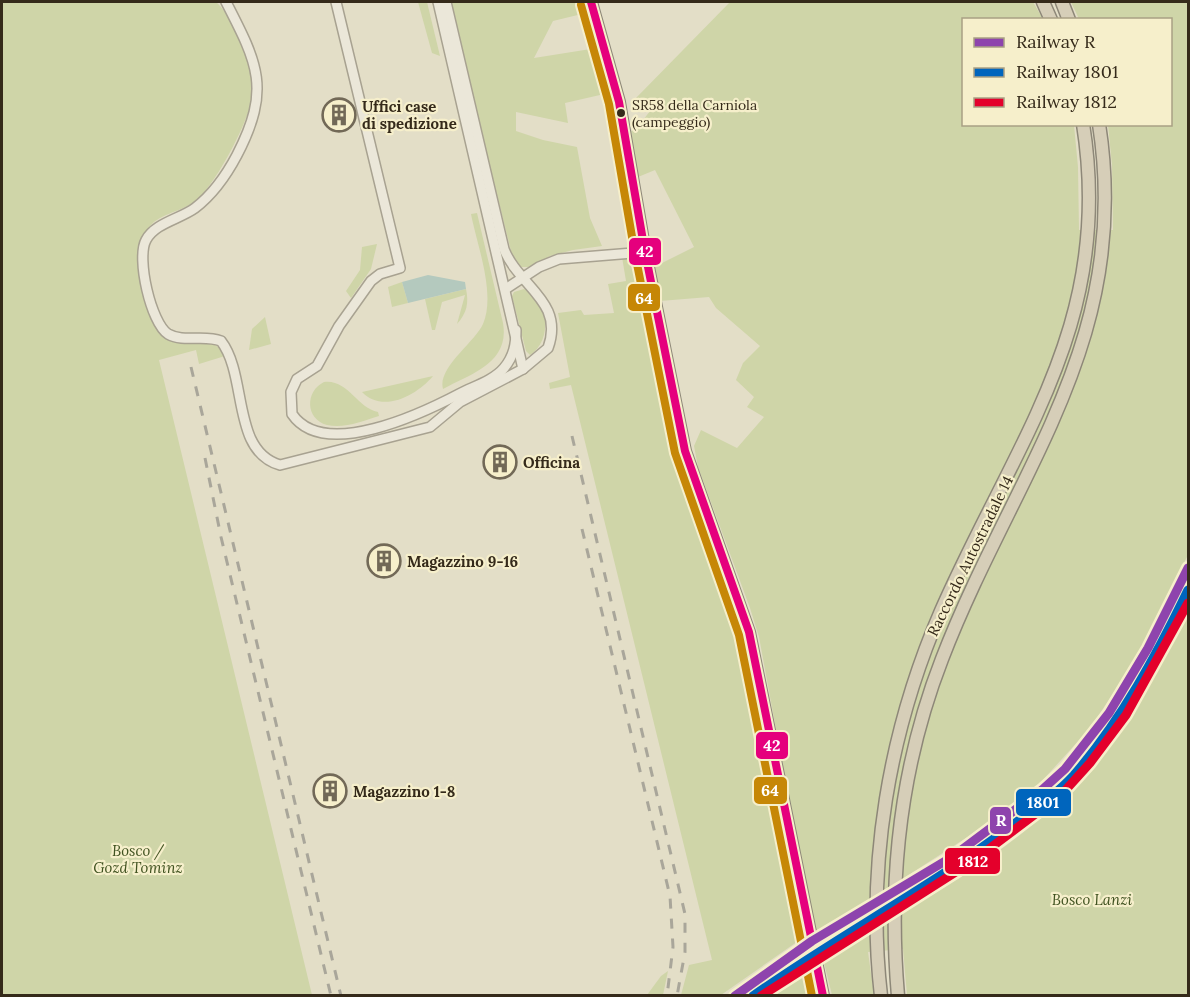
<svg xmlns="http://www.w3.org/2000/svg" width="1190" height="997" font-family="Lora,serif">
	<rect width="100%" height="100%" fill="#e3dec7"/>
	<g fill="#cfd5a8">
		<path d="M2,2H216C233,17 255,65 254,88C253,114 219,178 200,197C186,211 164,212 152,224C149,226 147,232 145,235L152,316L175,341C196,347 211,332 225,356L199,364L196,350L159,360L312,995H2Z"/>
		<polygon points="418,2 427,2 440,56 432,53"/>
		<polygon points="449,2 583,2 586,13 553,21 534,58 597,48 607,83 600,95 565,103 568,123 516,112 516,131 543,140 577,147 590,218 602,246 573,250 550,256 531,267 519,267 513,259"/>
		<polygon points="730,2 1033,2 1043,19 964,20 964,124 1074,125 1078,167 1079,230 1113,230 1112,165 1108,125 1170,124 1170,20 1079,19 1071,2 1188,2 1188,555 1135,660 1091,727 1042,781 969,836 814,936 759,637 750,608 698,467 694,446 701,430 737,448 764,417 747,407 754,397 736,380 743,363 760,346 716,308 709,297 660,301 654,267 694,247 655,170 638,177 631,131 637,128 650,111 646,99 636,98"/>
		<path d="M477,213L503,323C510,363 471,374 443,389C437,368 475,342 483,324C496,294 477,245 471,214Z"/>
		<polygon points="377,244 371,269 351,298 346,291 360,270 362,247"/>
		<polygon points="622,257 635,263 644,283 679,448 697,517 739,630 801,939 721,995 681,995 689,965 712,960 571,385 550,389 549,383 570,377 558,313 581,310 584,315 614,313 608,284 626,281"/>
		<polygon points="402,282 408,303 392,307 388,287"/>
		<path d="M466,289C469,303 467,313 457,324L465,295L442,302L435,330H432L425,299Z"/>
		<path d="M524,289C549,300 553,340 530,355L526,351L512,296L514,292Z"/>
		<polygon points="265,317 271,344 249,350 252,329"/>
		<path d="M433,376C417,395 383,414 362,392Z"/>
		<path d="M324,382C348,379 357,408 378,412L379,416C363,421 344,429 327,425C305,419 305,391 324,382Z"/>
		<path d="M1188,611V995H907L903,949L868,952L874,995H832L823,959C900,913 985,870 1051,808C1103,760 1158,675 1188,611Z"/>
		<polygon points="807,966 815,995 761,995 762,995"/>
		<polygon points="668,971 663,995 647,995 661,976"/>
	</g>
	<polygon fill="#b4c9be" points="428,275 465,282 466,289 408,303 402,282"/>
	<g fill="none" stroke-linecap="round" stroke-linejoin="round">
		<defs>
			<g id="minor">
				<path d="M226,2C258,64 271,89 237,155C227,174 212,195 195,208C180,219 155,223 146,240C136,258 151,323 168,334C184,343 204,334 221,341C248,376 231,451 280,465L430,427L460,402L523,369L548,348C565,301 518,286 504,249L446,2"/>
				<path d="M336,2L400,268L380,274L371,281L339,326L317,366L297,379L291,392L292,414C324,461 423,413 461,393C475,386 494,380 504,368C514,356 516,344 516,330"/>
				<polyline points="438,2 523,369"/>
				<polyline points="507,288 539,267 559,259 645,252"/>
			</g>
			<polyline id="major" points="591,2 619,102 645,252 685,451 749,632 823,996"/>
			<g id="highway">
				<polyline points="1043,2 1051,20"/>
				<polyline points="1062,2 1069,20"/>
				<path d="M881,996C866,865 889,731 941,611C1015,442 1115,323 1083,124"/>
				<path d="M898,996C888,881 900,767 942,659C1014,472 1133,341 1099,124"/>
			</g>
		</defs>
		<use href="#minor" stroke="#a8a291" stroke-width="12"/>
		<use href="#major" stroke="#8d8778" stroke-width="14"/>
		<use href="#highway" stroke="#8d8778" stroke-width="15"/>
		<use href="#minor" stroke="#ebe7d9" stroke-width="9"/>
		<use href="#major" stroke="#e2deca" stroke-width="10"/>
		<use href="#highway" stroke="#d6ceb8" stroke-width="12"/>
		<g stroke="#a9a69a" stroke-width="3" stroke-dasharray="10 10" stroke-linecap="butt">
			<polyline points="191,367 341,996"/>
			<polyline points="572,436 685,914 685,952 677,996"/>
			<polyline points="205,458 221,537 331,996"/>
			<polyline points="582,529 670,896 673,947 667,996"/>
		</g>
		<defs>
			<polyline id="bus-1" points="591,2 619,102 645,252 685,451 749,632 823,996"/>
			<polyline id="bus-2" points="581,5 609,104 635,254 675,453 739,635 812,996"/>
		</defs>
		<use href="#bus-1" stroke="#f6efcb" stroke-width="12"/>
		<use href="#bus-2" stroke="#f6efcb" stroke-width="12"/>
		<use href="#bus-1" stroke="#e5007d" stroke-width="8"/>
		<use href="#bus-2" stroke="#c68706" stroke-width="8"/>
		<defs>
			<polyline id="rail-1" points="735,996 812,941 952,857 1043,789 1065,769 1109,713 1148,648 1188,568"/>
			<path id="rail-2" d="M753,996C836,937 926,890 1007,829C1030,812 1055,796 1074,775C1122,719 1156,656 1188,590"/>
			<polyline id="rail-3" points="761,996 973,861 1062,794 1090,763 1126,715 1188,603"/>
		</defs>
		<use href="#rail-1" stroke="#f6efcb" stroke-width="14"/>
		<use href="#rail-2" stroke="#f6efcb" stroke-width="14"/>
		<use href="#rail-3" stroke="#f6efcb" stroke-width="14"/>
		<use href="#rail-1" stroke="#8e44ad" stroke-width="9"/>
		<use href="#rail-2" stroke="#0065bd" stroke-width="9"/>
		<use href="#rail-3" stroke="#e4002b" stroke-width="9"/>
	</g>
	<defs>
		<symbol id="building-ring" viewBox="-11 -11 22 22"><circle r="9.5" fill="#f6efcb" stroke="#726957" stroke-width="1.5"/><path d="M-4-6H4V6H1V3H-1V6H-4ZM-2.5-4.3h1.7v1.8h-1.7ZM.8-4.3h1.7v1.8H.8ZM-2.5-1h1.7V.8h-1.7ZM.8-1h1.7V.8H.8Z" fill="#726957"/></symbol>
	</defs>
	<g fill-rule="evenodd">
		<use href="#building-ring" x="320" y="96" width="38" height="38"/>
		<use href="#building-ring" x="481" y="443" width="38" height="38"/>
		<use href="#building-ring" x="365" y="542" width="38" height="38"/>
		<use href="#building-ring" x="311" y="772" width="38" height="38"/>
	</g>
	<circle fill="#352a1a" stroke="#f6efcb" stroke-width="2" cx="621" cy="113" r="5"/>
	<g text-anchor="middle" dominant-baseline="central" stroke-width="4.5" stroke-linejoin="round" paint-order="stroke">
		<g font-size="14" fill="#352a1a" stroke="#f6efcb" text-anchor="start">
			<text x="632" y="105">SR58 della Carniola<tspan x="632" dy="17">(campeggio)</tspan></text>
		</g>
		<g font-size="15" font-weight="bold" fill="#352a1a" stroke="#f6efcb" text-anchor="start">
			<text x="362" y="106">Uffici case<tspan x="362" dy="17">di spedizione</tspan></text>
			<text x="523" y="462">Officina</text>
			<text x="407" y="561">Magazzino 9-16</text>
			<text x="353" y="791">Magazzino 1-8</text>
		</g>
		<g font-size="15" fill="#352a1a" stroke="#f6efcb">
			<text transform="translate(970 556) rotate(-64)">Raccordo Autostradale 14</text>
		</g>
		<g font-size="15" font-style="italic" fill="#405220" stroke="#f6efcb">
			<text x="138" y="850">Bosco /<tspan x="138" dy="17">Gozd Tominz</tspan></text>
			<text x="1092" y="899">Bosco Lanzi</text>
		</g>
	</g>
	<g stroke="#f6efcb" stroke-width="2">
		<rect x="628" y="237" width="34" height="29" rx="6" fill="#e5007d"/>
		<rect x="627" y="283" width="34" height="29" rx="6" fill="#c68706"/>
		<rect x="755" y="731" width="34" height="29" rx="6" fill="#e5007d"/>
		<rect x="753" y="776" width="35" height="29" rx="6" fill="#c68706"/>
		<rect x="1015" y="788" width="57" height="29" rx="6" fill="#0065bd"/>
		<rect x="989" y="806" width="23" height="29" rx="6" fill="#8e44ad"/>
		<rect x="944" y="847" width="57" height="28" rx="6" fill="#e4002b"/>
	</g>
	<g font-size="16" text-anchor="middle" font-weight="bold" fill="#fff">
		<text x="645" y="257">42</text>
		<text x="644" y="304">64</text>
		<text x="772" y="751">42</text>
		<text x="770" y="796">64</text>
		<text x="1043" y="808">1801</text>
		<text x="1001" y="826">R</text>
		<text x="973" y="867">1812</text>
	</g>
	<rect width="1190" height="997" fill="none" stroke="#352a1a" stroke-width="6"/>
	<rect x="962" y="18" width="210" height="108" fill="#f6efcb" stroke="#a9a084" stroke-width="1.5"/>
	<rect x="974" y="38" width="30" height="9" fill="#8e44ad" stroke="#a9a084" stroke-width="1.5"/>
	<text x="1016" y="48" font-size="18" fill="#352a1a">Railway R</text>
	<rect x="974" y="68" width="30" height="9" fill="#0065bd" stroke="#a9a084" stroke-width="1.5"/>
	<text x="1016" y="78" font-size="18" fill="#352a1a">Railway 1801</text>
	<rect x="974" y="98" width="30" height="9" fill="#e4002b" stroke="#a9a084" stroke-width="1.5"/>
	<text x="1016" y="108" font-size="18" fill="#352a1a">Railway 1812</text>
</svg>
